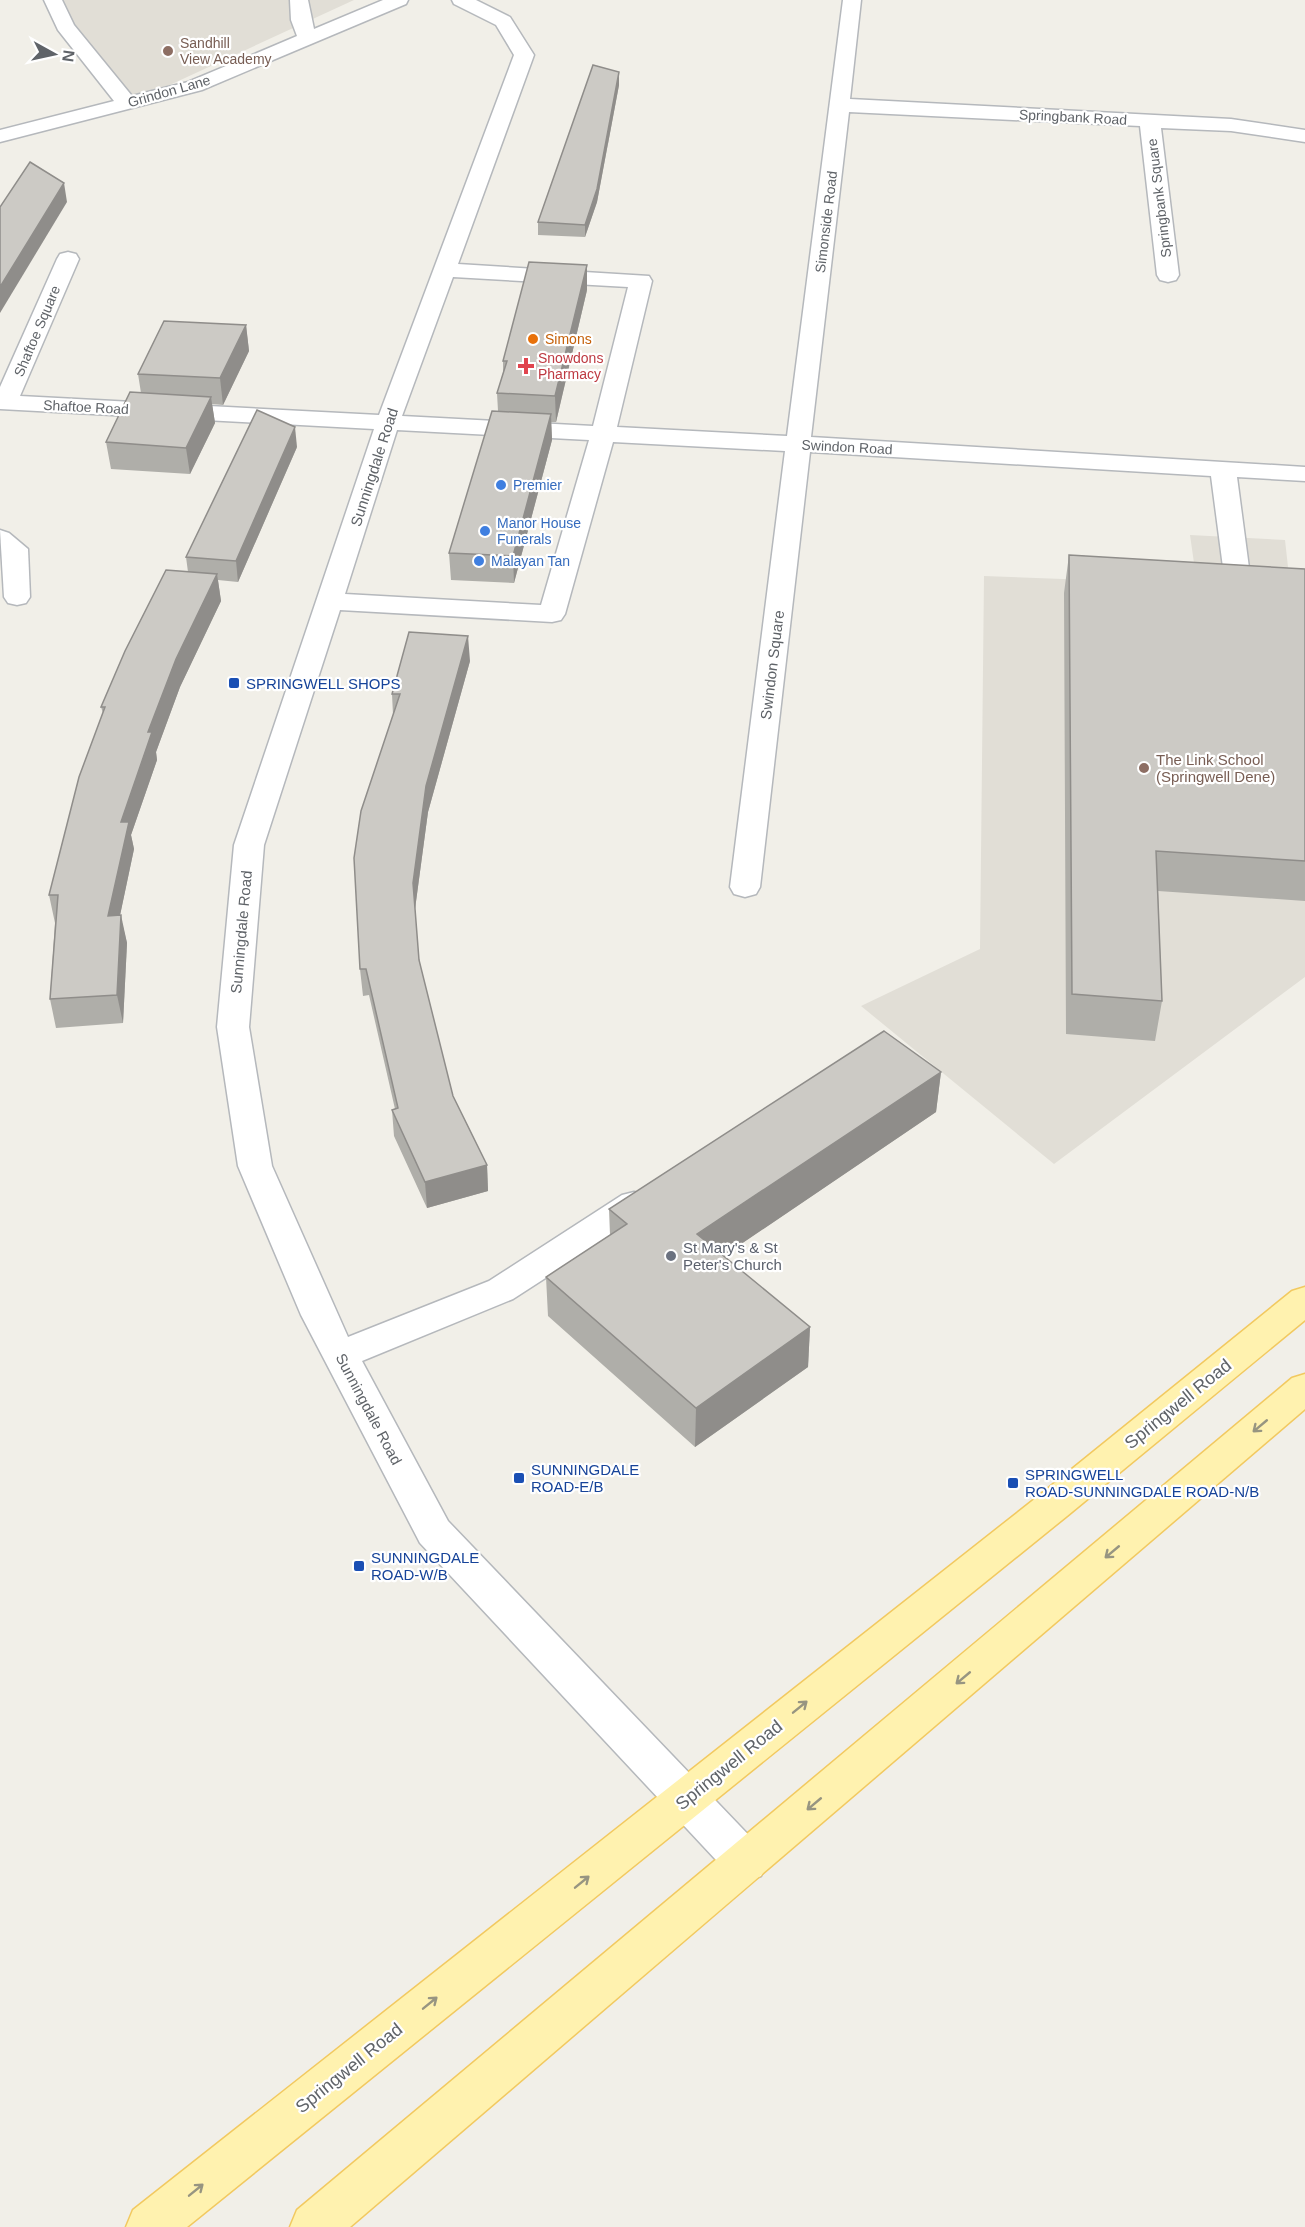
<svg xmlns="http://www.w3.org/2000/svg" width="1305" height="2227" font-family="Arial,sans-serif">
	<rect width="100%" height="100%" fill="#f1efe8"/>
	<g fill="#e1ded6">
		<polygon points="49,0 354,0 135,101"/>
		<polygon points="1190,535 1285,540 1290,585 1305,586 1305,977 1054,1164 861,1006 980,949 984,576 1197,584"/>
	</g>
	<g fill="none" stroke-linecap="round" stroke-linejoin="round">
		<defs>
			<g id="minor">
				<polygon points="44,0 62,0 74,25 132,96 188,82 297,36 291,20 290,0 308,0 314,29 383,0 408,0 406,4 202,90 0,142 0,130 114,101 58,30"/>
				<path d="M452,0H476L510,17L534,55L458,264L649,276L652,281L617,427L787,436L843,0H861L850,99L1231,119L1305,130V142L1231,131L1161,128L1179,275L1176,280L1168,282L1160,280L1157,275L1140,126L849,112L811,437L1305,467V481L1237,477L1251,583L1305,587V603L1230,596L1226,590L1211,476L810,452L760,887L756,894L745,897L734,894L730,887L785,451L613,442L565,614L561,620L552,622L340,610L264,845L249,1027L272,1166L348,1337L489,1281L622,1195L634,1192L646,1195L651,1204L646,1213L513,1299L362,1361L448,1521L761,1848L767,1862L761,1876L746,1881L731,1876L420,1543L301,1315L238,1166L217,1027L234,845L374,429L0,409V387L57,259L60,254L68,252L76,254L79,259L20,396L379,415L514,55L496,25L454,4ZM453,277L628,287L593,426L402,416ZM397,430L589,440L541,605L345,594Z"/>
				<polygon points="0,530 9,533 28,549 30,597 26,603 17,605 8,603 4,597"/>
			</g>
			<g id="major">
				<polygon points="1305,1287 1305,1320 1067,1516 187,2227 126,2227 133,2210 1041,1494 1292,1291"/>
				<polygon points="1305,1374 1305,1409 350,2227 290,2227 297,2210 1292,1378"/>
			</g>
		</defs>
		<use href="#minor" stroke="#b5b8bc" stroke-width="3"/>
		<use href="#major" stroke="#f2c960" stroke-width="3"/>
		<use href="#minor" fill="#fff" fill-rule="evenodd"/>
		<use href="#major" fill="#fff2af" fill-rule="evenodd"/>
	</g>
	<g fill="#afaea9">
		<polygon points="619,72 619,85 597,202 585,237 538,235 538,222"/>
		<polygon points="587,290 556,422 551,422 552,440 514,583 451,580 449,553 498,411 497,393 503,373 503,361"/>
		<polygon points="246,325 249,351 223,405 212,404 215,423 190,474 111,469 106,442 141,393 138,374"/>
		<polygon points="297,447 238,582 218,580 221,601 180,687 156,752 157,760 131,835 134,849 120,915 127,943 123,1023 56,1028 50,999 55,923 49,895 103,713 101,707 188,572 186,557"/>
		<polygon points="1069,555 1305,569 1305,901 1158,891 1162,1001 1155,1041 1066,1034 1064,593"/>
		<polygon points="470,661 428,812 415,909 419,961 453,1096 487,1165 488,1191 427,1208 394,1136 392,1110 395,1109 369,995 363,996 360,969 393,715 392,694"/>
		<polygon points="941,1072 936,1112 723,1256 810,1327 808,1367 695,1447 548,1316 546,1277 610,1235 609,1209"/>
	</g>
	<g fill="#8f8d8a">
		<polygon points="619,72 619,85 597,202 585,237 585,225"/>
		<polygon points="64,183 67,202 0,313 0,287"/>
		<polygon points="587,265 587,290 556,422 555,396"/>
		<polygon points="246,325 249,351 223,405 220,378"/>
		<polygon points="211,397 215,423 190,474 186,448"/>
		<polygon points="551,414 552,440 514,583 513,556"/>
		<polygon points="295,427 297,447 238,582 236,561"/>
		<polygon points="217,574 221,601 180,687 156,752 157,760 131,835 134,849 114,944 108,916 121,822 148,732 176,659"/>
		<polygon points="468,636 470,661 428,812 415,909 413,883 426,786"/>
		<polygon points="121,915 127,943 123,1023 117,995"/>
		<polygon points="941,1072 936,1112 697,1274 697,1234"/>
		<polygon points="487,1165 488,1191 427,1208 425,1182"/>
		<polygon points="810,1327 808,1367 695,1447 696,1408"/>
	</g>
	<g fill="#cccac5" stroke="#8f8d8a" stroke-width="1.5">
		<polygon points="593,65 619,72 597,189 585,225 538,222"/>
		<polygon points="30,162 64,183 0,287 0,207"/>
		<polygon points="529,262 587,265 555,396 497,393 507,361 503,361"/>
		<polygon points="164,321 246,325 220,378 138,374"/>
		<polygon points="130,392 211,397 186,448 106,442"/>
		<polygon points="257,410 295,427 236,561 186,557"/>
		<polygon points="492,411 551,414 513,556 449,553"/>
		<polygon points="1069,555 1305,569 1305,861 1156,851 1162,1001 1072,994"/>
		<polygon points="166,570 217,574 176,659 148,732 152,732 121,822 129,822 108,916 121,915 117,995 50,999 58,895 49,895 79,777 105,707 101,707 125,651"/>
		<polygon points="409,632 468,636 426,786 413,883 419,960 453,1096 487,1165 425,1182 392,1110 398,1108 366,969 360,969 354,858 361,811 400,694 392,694"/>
		<polygon points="884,1031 941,1072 697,1234 810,1327 696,1408 546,1277 627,1224 609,1209"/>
	</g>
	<defs><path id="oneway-shaft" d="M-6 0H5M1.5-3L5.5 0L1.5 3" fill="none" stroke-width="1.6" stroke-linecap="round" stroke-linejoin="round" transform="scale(1.5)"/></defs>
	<g stroke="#979581">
		<use href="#oneway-shaft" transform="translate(1260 1426) rotate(140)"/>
		<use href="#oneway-shaft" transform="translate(1112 1552) rotate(140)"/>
		<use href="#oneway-shaft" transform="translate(963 1678) rotate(140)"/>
		<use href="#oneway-shaft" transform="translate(800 1707) rotate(-39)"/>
		<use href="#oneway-shaft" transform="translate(814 1804) rotate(140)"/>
		<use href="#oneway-shaft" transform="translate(582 1882) rotate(-39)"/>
		<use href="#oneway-shaft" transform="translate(430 2003) rotate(-39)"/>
		<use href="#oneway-shaft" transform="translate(196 2190) rotate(-39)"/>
	</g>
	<g fill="#8d6e63" stroke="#fff" stroke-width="2">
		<circle cx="168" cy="51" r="6"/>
		<circle cx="1144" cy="768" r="6"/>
	</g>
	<circle fill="#e8710a" stroke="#fff" stroke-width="2" cx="533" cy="339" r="6"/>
	<path fill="#e0444e" stroke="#fff" stroke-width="2" d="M523 357h6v6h6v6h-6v6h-6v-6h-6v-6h6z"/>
	<g fill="#3f7fe0" stroke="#fff" stroke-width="2">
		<circle cx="501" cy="485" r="6"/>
		<circle cx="485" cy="531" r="6"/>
		<circle cx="479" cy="561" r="6"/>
	</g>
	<g fill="#1a4fb4" stroke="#fff" stroke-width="2">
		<rect x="228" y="677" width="12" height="12" rx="3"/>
		<rect x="513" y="1472" width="12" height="12" rx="3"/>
		<rect x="1007" y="1477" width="12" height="12" rx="3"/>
		<rect x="353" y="1560" width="12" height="12" rx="3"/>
	</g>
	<circle fill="#6b7280" stroke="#fff" stroke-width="2" cx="671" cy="1256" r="6"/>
	<g text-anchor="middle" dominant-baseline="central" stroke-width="4.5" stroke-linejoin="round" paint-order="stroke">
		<g font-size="14" fill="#785e54" stroke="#fff" text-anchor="start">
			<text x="180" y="43">Sandhill<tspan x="180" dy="16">View Academy</tspan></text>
		</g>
		<g font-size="14" fill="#5f6368" stroke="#fff">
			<text transform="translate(169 91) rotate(-16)">Grindon Lane</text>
			<text transform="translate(1073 117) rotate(3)">Springbank Road</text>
			<text transform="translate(1159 198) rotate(-97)">Springbank Square</text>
			<text transform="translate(826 222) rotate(-83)">Simonside Road</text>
			<text transform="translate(37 331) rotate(-67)">Shaftoe Square</text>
			<text transform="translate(86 407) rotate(3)">Shaftoe Road</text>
			<text transform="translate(847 447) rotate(3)">Swindon Road</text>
		</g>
		<g font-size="14" fill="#c56008" stroke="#fff" text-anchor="start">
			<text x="545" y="339">Simons</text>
		</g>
		<g font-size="14" fill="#be3a42" stroke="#fff" text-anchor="start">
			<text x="538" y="358">Snowdons<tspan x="538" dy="16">Pharmacy</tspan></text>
		</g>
		<g font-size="14" fill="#366cbe" stroke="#fff" text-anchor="start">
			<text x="513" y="485">Premier</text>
			<text x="497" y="523">Manor House<tspan x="497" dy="16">Funerals</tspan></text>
			<text x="491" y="561">Malayan Tan</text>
		</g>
		<g font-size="15" fill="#5f6368" stroke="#fff">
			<text transform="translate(374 467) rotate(-72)">Sunningdale Road</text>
			<text transform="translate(772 665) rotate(-83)">Swindon Square</text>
			<text transform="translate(241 932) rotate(-85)">Sunningdale Road</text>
			<text transform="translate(369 1409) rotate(62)">Sunningdale Road</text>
		</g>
		<g font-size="15" fill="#164399" stroke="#fff" text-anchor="start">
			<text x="246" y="683">SPRINGWELL SHOPS</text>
			<text x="531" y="1469">SUNNINGDALE<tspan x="531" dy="17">ROAD-E/B</tspan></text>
			<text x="1025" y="1474">SPRINGWELL<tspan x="1025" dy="17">ROAD-SUNNINGDALE ROAD-N/B</tspan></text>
			<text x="371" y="1557">SUNNINGDALE<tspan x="371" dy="17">ROAD-W/B</tspan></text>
		</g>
		<g font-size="15" fill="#785e54" stroke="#fff" text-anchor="start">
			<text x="1156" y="759">The Link School<tspan x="1156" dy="17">(Springwell Dene)</tspan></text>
		</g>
		<g font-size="15" fill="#5b616d" stroke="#fff" text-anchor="start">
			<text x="683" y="1247">St Mary's &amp; St<tspan x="683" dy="17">Peter's Church</tspan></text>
		</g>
		<g font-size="18" fill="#5f6368" stroke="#fff">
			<text transform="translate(1178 1404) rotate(-39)">Springwell Road</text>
			<text transform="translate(729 1765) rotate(-39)">Springwell Road</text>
			<text transform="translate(349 2068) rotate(-39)">Springwell Road</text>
		</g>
	</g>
	<g transform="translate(54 54) rotate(98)" stroke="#ffffff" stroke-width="4.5" paint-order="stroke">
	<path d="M0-4.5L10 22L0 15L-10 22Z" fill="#5f6368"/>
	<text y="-9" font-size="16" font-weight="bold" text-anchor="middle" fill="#5f6368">N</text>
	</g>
</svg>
